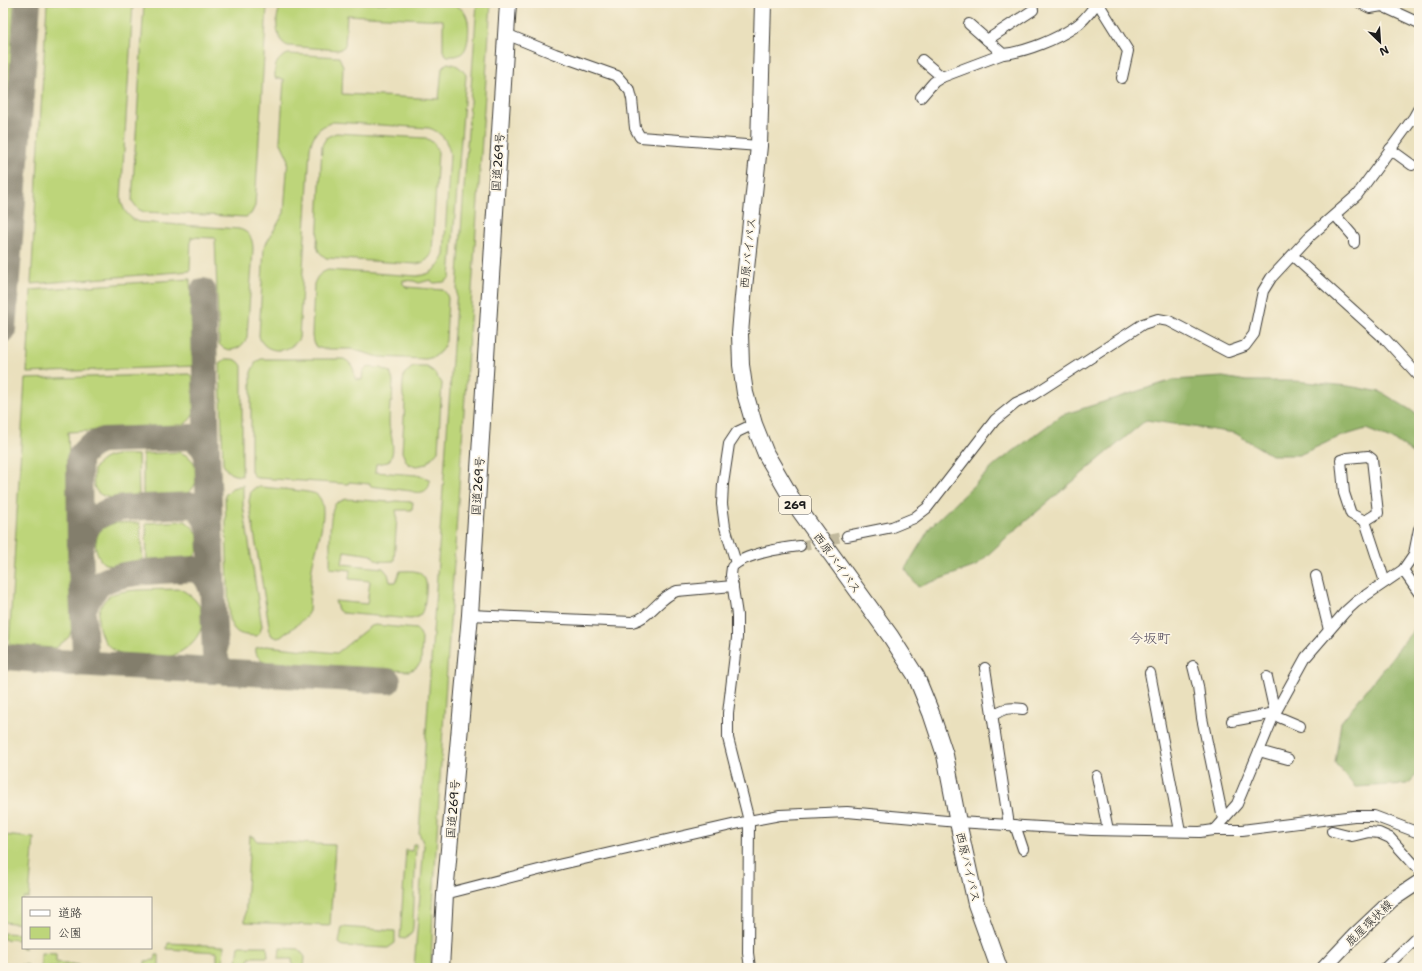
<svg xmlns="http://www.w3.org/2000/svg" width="1422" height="971" font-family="'Shantell Sans','Klee One',sans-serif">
	<rect width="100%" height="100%" fill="#fcf5e5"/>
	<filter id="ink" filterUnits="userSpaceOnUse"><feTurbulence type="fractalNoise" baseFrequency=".025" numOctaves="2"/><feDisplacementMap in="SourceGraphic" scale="8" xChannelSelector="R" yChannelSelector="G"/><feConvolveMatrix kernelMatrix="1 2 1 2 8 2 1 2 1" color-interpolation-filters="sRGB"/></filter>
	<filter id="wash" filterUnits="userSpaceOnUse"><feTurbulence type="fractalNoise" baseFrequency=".012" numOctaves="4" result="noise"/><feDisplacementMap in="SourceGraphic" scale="16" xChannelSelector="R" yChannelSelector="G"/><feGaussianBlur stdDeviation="0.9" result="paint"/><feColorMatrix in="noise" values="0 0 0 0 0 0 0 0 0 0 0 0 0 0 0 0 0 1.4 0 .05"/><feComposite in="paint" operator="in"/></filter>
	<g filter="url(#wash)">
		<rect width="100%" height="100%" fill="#eae0bd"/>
		<g fill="#bdd57a" stroke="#6c784b">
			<polygon points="3,3 14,3 3,183"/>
			<path d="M47,3H133L121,200C123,210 128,217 138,222L239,229C250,232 253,239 253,250L247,337C243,349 228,355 219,344L215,238L191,237L190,271L31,284Z"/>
			<polygon points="144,3 266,3 267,6 255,206 251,214 246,217 144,212 138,209 132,201"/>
			<path d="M283,3H448C468,7 470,21 468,39C467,44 466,50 462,53C458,57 452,56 447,56L443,51V20L347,15L345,46L339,50L288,46C274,41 274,13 283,3Z"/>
			<polygon points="477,3 491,3 442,744 433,906 431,968 414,968 424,845 419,833"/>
			<path d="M288,54L339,57L343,66L342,94L439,99L442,68L447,63C456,64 461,67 466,75L450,278L444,282L434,283L430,280L419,283L414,281L403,280V284L406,287L443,290L446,293L448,298L446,341L443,348L439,353L434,357L426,359L379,357L351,349H323L316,347L313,342L312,336L314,284C317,276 320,273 328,270L417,276C433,274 437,269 444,255L450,154C448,141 441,132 429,128L333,122C318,127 313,134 310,148L299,338C291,354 264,355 259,336L264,247L284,213L288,158L280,141L284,79L275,78C275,65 275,60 288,54Z"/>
			<path d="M336,133L426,138L434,143L438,152L432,252C430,259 424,263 416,264L326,258L319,252L317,246L322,145L327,137Z"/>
			<polygon points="190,279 194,366 27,373 31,290"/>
			<path d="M226,359C234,359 238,359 242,366V476C232,475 228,474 223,464L220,365L221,362Z"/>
			<path d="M261,359H344C353,364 354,369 355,379L362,380L363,371L367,367L381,368L390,372L393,381L392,402H390C390,410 388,423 390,430C392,439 396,454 388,462L376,464L375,472L417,475L429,479C432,491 420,495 411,491L370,486V484L349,482L348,484L258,478L254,477L251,471V372L256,362Z"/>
			<path d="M413,367H427L433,371L442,383L438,451L426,464L417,466L408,464L405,459L402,452L405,402C401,394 403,383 404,374Z"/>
			<path d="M189,374L194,378L195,381C196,400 200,418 179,427L68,432L75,620L69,637L56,648L9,645L25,379Z"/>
			<path d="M179,452C183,454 187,455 190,458C201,468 199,489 184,495C176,498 156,496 146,496L143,493V454Z"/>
			<path d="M138,455L139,497C126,497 97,503 94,485C93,480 94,474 94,469C105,452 120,455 138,455Z"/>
			<path d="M243,485V505L262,626L260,632L257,636C241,635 235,635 229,619L225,495L232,488Z"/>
			<path d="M256,487H261C271,488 309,491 316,494C333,505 314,552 312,568C310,582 310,596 309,611C304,622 290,629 281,637L277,638L272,636L270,632L249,501L251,491Z"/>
			<path d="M346,499L390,502L396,501L413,502L412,510H396L397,516L394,561C386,561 376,564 372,555L344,551L342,564L383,568L388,574L390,582H396L400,571C405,571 413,570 418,572C422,574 425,578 426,582C427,590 425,610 420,615C417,618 415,618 411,619L342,613L338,610L335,601L367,604L370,581L349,579L350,570L330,568C331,553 327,515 336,503Z"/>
			<path d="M185,521C204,534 204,548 188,563L147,564L146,523Z"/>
			<path d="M140,523L143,564C133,565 114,568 105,564C100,562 98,555 96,549C95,545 96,541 97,537C102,519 126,523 140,523Z"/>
			<path d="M180,589C218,608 204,645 169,657C163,659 131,656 124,654C98,650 88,609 111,595C124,588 165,590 180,589Z"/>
			<path d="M375,625L416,629L420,633L422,638L421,662L418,666L414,669L409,671L265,662C259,658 255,656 256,648L266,646L337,653L369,627Z"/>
			<polygon points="3,835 34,838 29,898 23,898 23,924 3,922"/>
			<polygon points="250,836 254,837 257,841 335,845 330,926 245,922"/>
			<polygon points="413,844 416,844 413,927 412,933 405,939 400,938 406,850 412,851"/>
			<polygon points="342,927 395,931 395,943 388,948 343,946 339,943"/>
			<polygon points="3,933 23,934 23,948 26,948 21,948 21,940 3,939"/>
			<polygon points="168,943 224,946 223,963 219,965 217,962 217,952 167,949"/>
			<polygon points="239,946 267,946 268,957 249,957 248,968 236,968"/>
			<polygon points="280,948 299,949 305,957 304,968 293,968 292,959 279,959"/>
			<polygon points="41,953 56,954 56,962 79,965 81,968 56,966 56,968 41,968"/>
			<polygon points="156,955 159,955 159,968 145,968 145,961 155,960"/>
			<polygon points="3,964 28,965 28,968 3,968"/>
		</g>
		<g fill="#96b66a" stroke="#596943">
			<polygon points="1223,377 1246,381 1296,381 1348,386 1381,392 1419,415 1419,458 1396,441 1366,429 1339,437 1299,455 1271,455 1235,433 1146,420 1008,536 976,566 918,587 905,569 931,526 996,464 1062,415 1173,380"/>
			<polygon points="1419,623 1419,772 1408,784 1355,787 1335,763 1341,722"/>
		</g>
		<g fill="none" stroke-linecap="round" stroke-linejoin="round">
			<g stroke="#837e6c" stroke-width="26">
				<polyline points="203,291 207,455"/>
				<polyline points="3,330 28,3"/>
				<polyline points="81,546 84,534 89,524 97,517 109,511 121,508 193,505 201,511 210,528"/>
				<path d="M83,610C87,601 92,590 100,584C119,570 169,571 194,569C207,575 208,579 213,593"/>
				<polyline points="3,659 8,657 57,662 388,681"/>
				<path d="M70,663L81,658L85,653L80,549L79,459C84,449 92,445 103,440L193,437L203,447L207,455L215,654C217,663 218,667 226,672"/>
			</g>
		</g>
	</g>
	<g filter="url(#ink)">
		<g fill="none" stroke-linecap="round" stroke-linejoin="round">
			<polyline stroke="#c1b99d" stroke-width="10" stroke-dasharray="10 5" stroke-linecap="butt" points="800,546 847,536"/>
			<defs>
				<g id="minor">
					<polyline points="1098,3 1128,51 1122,78"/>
					<polyline points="1360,3 1370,8 1382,6 1419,23"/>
					<path d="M969,24L1003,54C1026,52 1057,39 1076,26C1084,21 1091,11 1097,3"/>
					<polyline points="506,34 555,54 617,76 630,91 632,99 635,128 640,137 759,146"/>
					<polyline points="987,40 1033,10"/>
					<polyline points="922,60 942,77 1003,54"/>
					<polyline points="921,97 934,82 942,77"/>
					<polyline points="1390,149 1412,165"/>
					<polyline points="1335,215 1354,237 1354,243"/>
					<polyline points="1293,256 1385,339 1419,376"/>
					<polyline points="1365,521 1378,513 1372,459 1368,456 1347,458 1341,460 1344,493 1351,514 1365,521 1385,582"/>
					<polyline points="847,536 892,527 914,518 927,508 995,420 1016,403 1033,395 1143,324 1158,319 1169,321 1228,352 1245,346 1254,334 1263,291 1271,278 1309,237 1357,195 1414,117 1419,108"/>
					<polyline points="736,563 725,527 722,504 723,484 729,444 737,432 754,424"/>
					<polyline points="1403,570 1419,593"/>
					<polyline points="1316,576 1329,630"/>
					<path d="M470,615L632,622C650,618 659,597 677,591L733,586"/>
					<polyline points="1193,666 1198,686 1202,718 1223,819"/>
					<polyline points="985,668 1009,825"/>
					<polyline points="1150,673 1180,831"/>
					<polyline points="1274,715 1300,726"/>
					<path d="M992,716C1004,708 1009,707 1023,709"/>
					<polyline points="1232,721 1275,713 1267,677"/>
					<polyline points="1259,751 1288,759"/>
					<polyline points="1097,776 1108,830"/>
					<polyline points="1015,825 1023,849"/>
					<polyline points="1214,830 1237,804 1274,715 1306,657 1345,612 1356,602 1403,570 1414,554 1419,529"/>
					<polyline points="1332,831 1352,836 1369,832 1379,833 1390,838 1419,870"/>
					<polyline points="445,894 562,864 749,821 780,815 847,812 958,822 1092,830 1200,832 1214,830 1242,830 1354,816 1374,816 1419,833"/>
					<path d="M750,968L748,953L749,821L728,738V713L737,638V615L731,575L732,567C744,554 782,548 800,546"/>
					<polyline points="1385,968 1419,935"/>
				</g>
				<polyline id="secondary" points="1324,968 1355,935 1392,900 1419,882"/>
				<g id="trunk">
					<polyline points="763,3 759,146 743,297 740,334 741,365 745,393 754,424 766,454 795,504 891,637 916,676 931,713 945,755 958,822 976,904 999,968"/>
					<polyline points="441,968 445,894 470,615 508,3"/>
				</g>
			</defs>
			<use href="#minor" stroke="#3b3934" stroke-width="12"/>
			<use href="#secondary" stroke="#3b3934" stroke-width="16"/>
			<use href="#trunk" stroke="#3b3934" stroke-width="18"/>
			<use href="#minor" stroke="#fff" stroke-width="10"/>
			<use href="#secondary" stroke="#fff" stroke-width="14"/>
			<use href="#trunk" stroke="#fff" stroke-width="16"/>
		</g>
	</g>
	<g text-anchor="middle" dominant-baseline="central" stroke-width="3.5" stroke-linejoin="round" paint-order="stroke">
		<rect fill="#fcf5e5" stroke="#5f5d58" stroke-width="1" x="779" y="496" width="32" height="18" rx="3"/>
		<g font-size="11" font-weight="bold" fill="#1c1c1c">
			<text x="795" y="505">269</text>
		</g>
		<g font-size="12" fill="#1c1c1c" stroke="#fcf5e5">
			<text transform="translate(498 162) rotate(-86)">国道269号</text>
			<text transform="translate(748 253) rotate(-84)">西原バイパス</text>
			<text transform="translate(478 486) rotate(-86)">国道269号</text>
			<text transform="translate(837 563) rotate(54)">西原バイパス</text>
			<text transform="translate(453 809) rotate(-85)">国道269号</text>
			<text transform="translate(968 867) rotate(77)">西原バイパス</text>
			<text transform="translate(1369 923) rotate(-44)">鹿屋環状線</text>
		</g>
		<g font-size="14" fill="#544c5d" stroke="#fcf5e5">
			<text x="1150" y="638">今坂町</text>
		</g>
	</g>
	<rect width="1422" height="971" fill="none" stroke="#fcf5e5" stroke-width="16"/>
	<rect x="22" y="897" width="130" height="52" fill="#fcf5e5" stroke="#a29e95"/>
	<rect x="30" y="910" width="20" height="6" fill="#ffffff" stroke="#a29e95"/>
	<text x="58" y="917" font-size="12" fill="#1c1c1c">道路</text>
	<rect x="30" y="927" width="20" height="12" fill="#bdd57a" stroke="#a29e95"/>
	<text x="58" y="937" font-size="12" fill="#1c1c1c">公園</text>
	<g transform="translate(1380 42) rotate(155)" stroke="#fcf5e5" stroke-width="3" paint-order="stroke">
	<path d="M0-3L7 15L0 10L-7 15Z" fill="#1c1c1c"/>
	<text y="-6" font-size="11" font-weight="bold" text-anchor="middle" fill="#1c1c1c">N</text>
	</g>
</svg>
